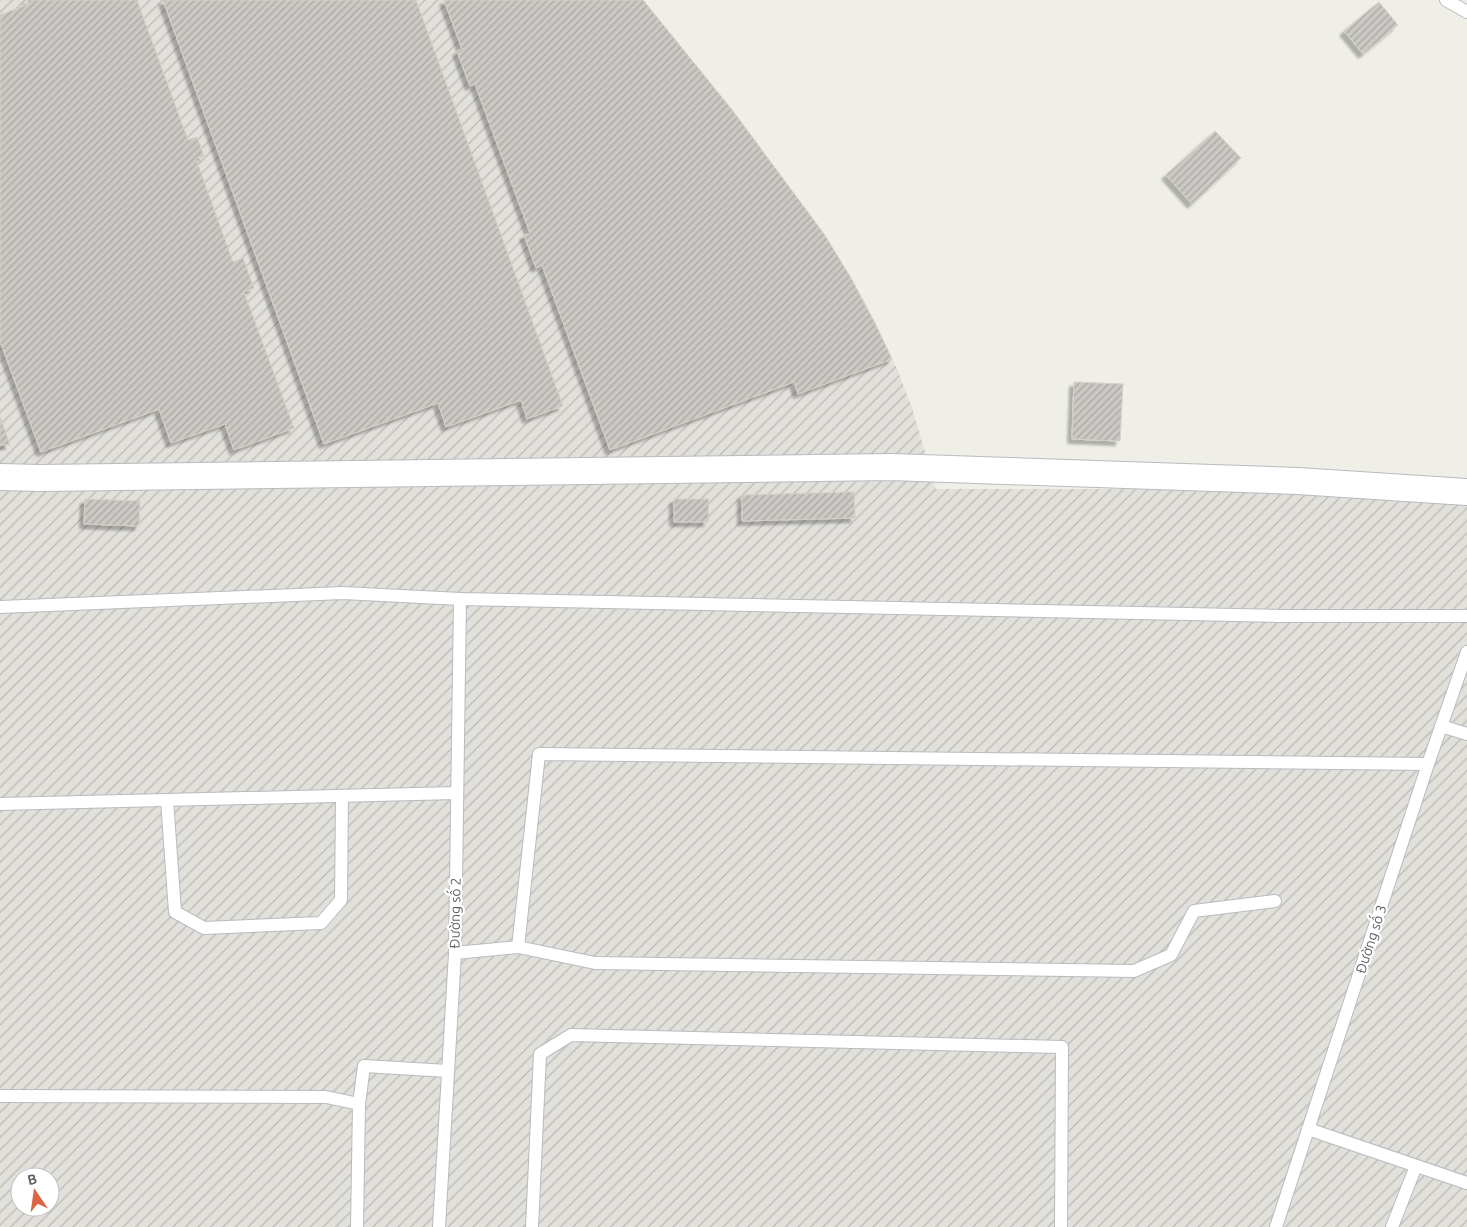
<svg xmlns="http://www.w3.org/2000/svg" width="1467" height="1227" font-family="Ubuntu,sans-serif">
	<defs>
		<pattern id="industrial-furrows" width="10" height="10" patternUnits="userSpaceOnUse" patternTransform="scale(1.25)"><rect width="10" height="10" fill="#e1e0db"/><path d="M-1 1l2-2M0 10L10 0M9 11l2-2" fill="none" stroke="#bab9b5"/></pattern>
		<pattern id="building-hatch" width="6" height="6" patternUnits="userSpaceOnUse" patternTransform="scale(1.25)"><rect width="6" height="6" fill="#cbc9c4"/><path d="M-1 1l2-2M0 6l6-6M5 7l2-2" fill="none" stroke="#a8a7a3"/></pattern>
		<filter id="shadow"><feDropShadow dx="-4.5" dy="4.5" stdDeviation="1" flood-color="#0004"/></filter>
	</defs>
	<rect width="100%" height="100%" fill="#efefe7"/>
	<path fill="url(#industrial-furrows)" fill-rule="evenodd" d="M0,0H643L733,111L824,234L851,278L875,323L897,369L912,408L936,489H1467V1227H0ZM20,1177H50V1207H20Z"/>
	<g fill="url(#building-hatch)" stroke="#d4d1c6" filter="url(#shadow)">
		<polygon points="27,0 137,0 188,140 197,137 204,156 196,159 233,262 243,258 254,288 244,292 294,428 234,450 225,424 171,443 159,409 41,452 0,341 0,15 29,4"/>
		<polygon points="163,0 416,0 563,406 527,419 521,400 446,427 438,403 324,444"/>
		<polygon points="444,0 643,0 733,111 824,234 851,278 875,323 892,359 798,394 794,382 610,450 542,265 536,268 524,235 530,233 475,84 470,86 457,51 462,49"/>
		<polygon points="1379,2 1398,25 1363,54 1344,31"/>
		<polygon points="1215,131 1241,158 1192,204 1166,175"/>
		<polygon points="1074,382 1123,384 1120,441 1072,439"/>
		<polygon points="0,417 10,445 0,445"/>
		<polygon points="854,492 855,518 742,521 742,495"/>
		<polygon points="85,499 140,501 139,526 84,524"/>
		<polygon points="674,499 709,499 708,522 674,522"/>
	</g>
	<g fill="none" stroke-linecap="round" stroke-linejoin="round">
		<defs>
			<g id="service">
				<polyline points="1446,0 1467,12"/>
				<polyline points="0,607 343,593 460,599 1281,616 1467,616"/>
				<polyline points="1441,726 1467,734"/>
				<polyline points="167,800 175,912 204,928 321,923 341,900 342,796"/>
				<polyline points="0,804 457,793"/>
				<polyline points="518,947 595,963 1134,971 1171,955 1194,911 1275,901"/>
				<polyline points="455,953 518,947 539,754 1428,764"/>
				<polyline points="0,1096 326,1097 359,1104 357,1227"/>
				<polyline points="359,1104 364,1066 448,1071"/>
				<polyline points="1308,1129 1467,1183"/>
				<polyline points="439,1227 455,953 460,599"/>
				<polyline points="532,1227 540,1054 571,1035 1062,1047 1061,1227"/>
				<polyline points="1276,1227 1428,764 1467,652"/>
				<polyline points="1392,1227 1416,1166"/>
			</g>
			<polyline id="minor" points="0,477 40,478 891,467 1298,481 1467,492"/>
		</defs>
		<use href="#service" stroke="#b9bbbf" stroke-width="14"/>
		<use href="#minor" stroke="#b9bbbf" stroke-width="28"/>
		<use href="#service" stroke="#fff" stroke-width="12"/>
		<use href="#minor" stroke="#fff" stroke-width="26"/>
	</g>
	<g text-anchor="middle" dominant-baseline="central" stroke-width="4.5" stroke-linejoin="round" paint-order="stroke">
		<g font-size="14" fill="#5f6166" stroke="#fff">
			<text transform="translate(455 913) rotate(-89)">Đường số 2</text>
			<text transform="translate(1371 939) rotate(-72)">Đường số 3</text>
		</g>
	</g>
	<g transform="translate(35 1192) rotate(347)"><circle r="24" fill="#ffffff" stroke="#bfc0c2"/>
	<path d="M0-4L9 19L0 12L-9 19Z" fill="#db6442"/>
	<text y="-8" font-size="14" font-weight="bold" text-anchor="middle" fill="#5f6166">B</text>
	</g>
</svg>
